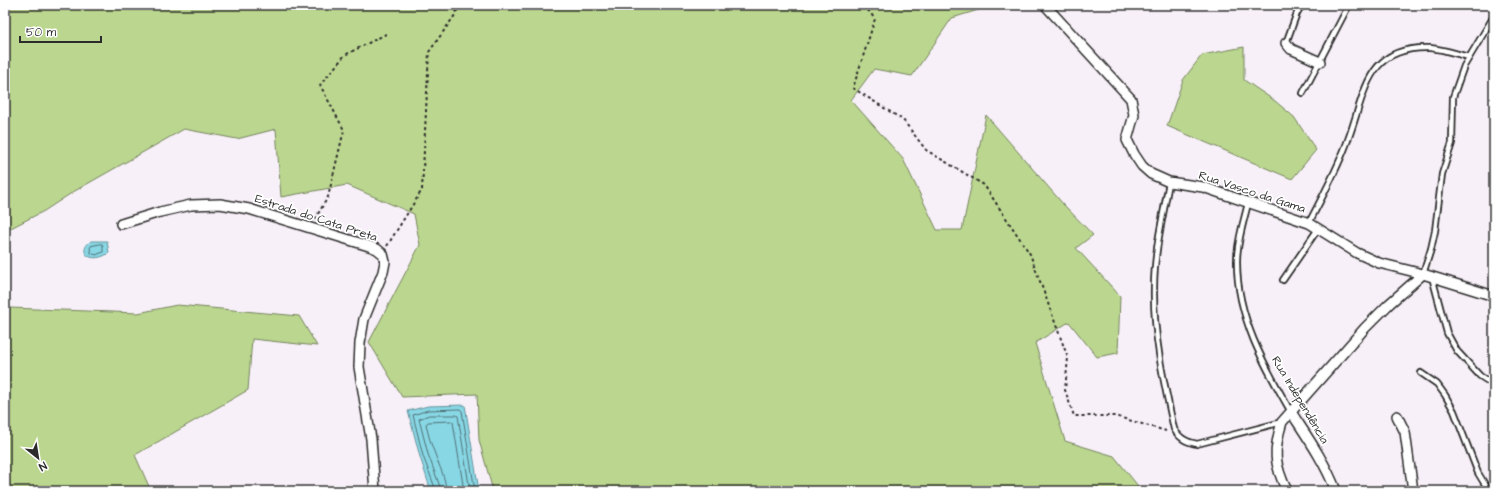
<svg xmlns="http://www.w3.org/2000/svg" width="1499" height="496" font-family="'Architects Daughter',sans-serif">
	<rect width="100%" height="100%" fill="#f8f0f8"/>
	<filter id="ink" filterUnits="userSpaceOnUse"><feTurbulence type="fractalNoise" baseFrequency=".025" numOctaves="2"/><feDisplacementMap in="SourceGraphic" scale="8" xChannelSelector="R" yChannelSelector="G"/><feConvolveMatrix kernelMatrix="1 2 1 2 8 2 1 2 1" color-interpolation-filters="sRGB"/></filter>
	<g filter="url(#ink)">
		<g fill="#bbd78f" stroke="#73815d">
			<polygon points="5,5 995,5 952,18 912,76 874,69 851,100 903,159 937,230 962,230 986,115 1063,204 1093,235 1076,248 1120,296 1118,353 1097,357 1069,322 1035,343 1065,441 1114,456 1142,491 493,491 479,440 477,394 402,397 369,342 420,245 414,214 347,185 281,197 276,129 237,139 184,129 73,192 44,211 5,231"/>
			<polygon points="1244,47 1244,80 1275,101 1294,117 1316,150 1292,179 1167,126 1183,80 1202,55"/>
			<polygon points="5,286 10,308 138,313 177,305 299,316 317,346 252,339 248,390 135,455 151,491 5,491"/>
		</g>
		<g fill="#88d7e5" stroke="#63929b">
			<path d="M91,241H107L109,253C91,265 76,252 91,241Z"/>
			<polygon points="465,405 479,491 431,491 420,457 408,411 428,406"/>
		</g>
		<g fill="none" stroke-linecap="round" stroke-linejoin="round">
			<g stroke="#507075" stroke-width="1">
				<polygon points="102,244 103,246 103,252 96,255 91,253 90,248 91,246"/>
				<polyline points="435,491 434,485 423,456 413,415 428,410 460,409 462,411 475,491"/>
				<polyline points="440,491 439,484 428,454 419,419 429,415 456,415 458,416 470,491"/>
				<path d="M446,491C446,478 439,466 435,454C431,445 428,434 426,424L428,422L451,421L453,422L464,491"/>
			</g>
			<defs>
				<g id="lane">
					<polyline points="1286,43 1297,13 1302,5"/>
					<polyline points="1303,93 1349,5"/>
					<path d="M1169,182C1163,217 1154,252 1154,288C1153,335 1164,383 1174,429C1180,439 1187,442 1197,444L1282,422"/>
					<path d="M1248,203C1244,221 1237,241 1237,260C1236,316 1264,365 1291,412"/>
					<path d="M1309,223C1323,195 1339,167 1349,137C1366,90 1367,46 1430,48C1443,49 1457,54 1469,57"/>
					<polyline points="1423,274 1431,249 1435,231 1442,174 1452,143 1453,97 1464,66 1494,16"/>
					<polyline points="1432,277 1447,333 1457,351 1480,376 1494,385"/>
					<polyline points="1283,280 1318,229"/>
					<polyline points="1421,373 1437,384 1445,395 1454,411 1478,473 1489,491"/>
				</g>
				<g id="street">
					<polyline points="1045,5 1131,99 1134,115 1127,140 1134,154 1142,166 1151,174 1169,182 1203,187 1309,223 1357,253 1379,263 1423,274 1494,296"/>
					<polyline points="1286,43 1291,49 1320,62"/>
					<polyline points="121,224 160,212 191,205 220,204 249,209 369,246 377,249 383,254 385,262 383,272 364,319 360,343 359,367 371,439 375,491"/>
					<path d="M1291,412C1308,438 1325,462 1336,491"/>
					<polyline points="1397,416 1405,432 1413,491"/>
					<path d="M1287,491C1274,464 1273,451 1282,422L1365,328L1389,304L1423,274"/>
				</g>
			</defs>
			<use href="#lane" stroke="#2b2b2b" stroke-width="8"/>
			<use href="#street" stroke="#2b2b2b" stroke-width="12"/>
			<g stroke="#2b2b2b" stroke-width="2" stroke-dasharray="3 3" stroke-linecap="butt">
				<polyline points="864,5 875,19 853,88 903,120 926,150 984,185 1030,254 1068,358 1065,390 1074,416 1115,416 1166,431"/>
				<polyline points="315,219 328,197 344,130 320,85 345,55 386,34"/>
				<polyline points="387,246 422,190 429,52 455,15 459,5"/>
			</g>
			<use href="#lane" stroke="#fff" stroke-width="4.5"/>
			<use href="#street" stroke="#fff" stroke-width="9"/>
		</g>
	</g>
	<g text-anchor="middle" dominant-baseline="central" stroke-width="3.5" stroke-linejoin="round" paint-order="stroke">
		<g font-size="12" fill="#2b2b2b" stroke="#fff">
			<text transform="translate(1252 192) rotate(18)">Rua Vasco da Gama</text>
			<text transform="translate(316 218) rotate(18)">Estrada do Cata Preta</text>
			<text transform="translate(1300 400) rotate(59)">Rua Independência</text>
		</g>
	</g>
	<rect width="1499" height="496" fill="none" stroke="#fff" stroke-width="20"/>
	<rect x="10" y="10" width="1479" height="476" fill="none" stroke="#2b2b2b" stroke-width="1.5" filter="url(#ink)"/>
	<g transform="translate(38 458) rotate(150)" stroke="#ffffff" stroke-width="3" paint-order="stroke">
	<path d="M0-3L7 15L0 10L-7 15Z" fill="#2b2b2b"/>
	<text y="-6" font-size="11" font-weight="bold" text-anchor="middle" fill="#2b2b2b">N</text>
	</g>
	<path d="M20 36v6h81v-6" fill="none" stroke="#2b2b2b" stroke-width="2"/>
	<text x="26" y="36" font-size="12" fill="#2b2b2b" stroke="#ffffff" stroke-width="3" paint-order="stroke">50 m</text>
</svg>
